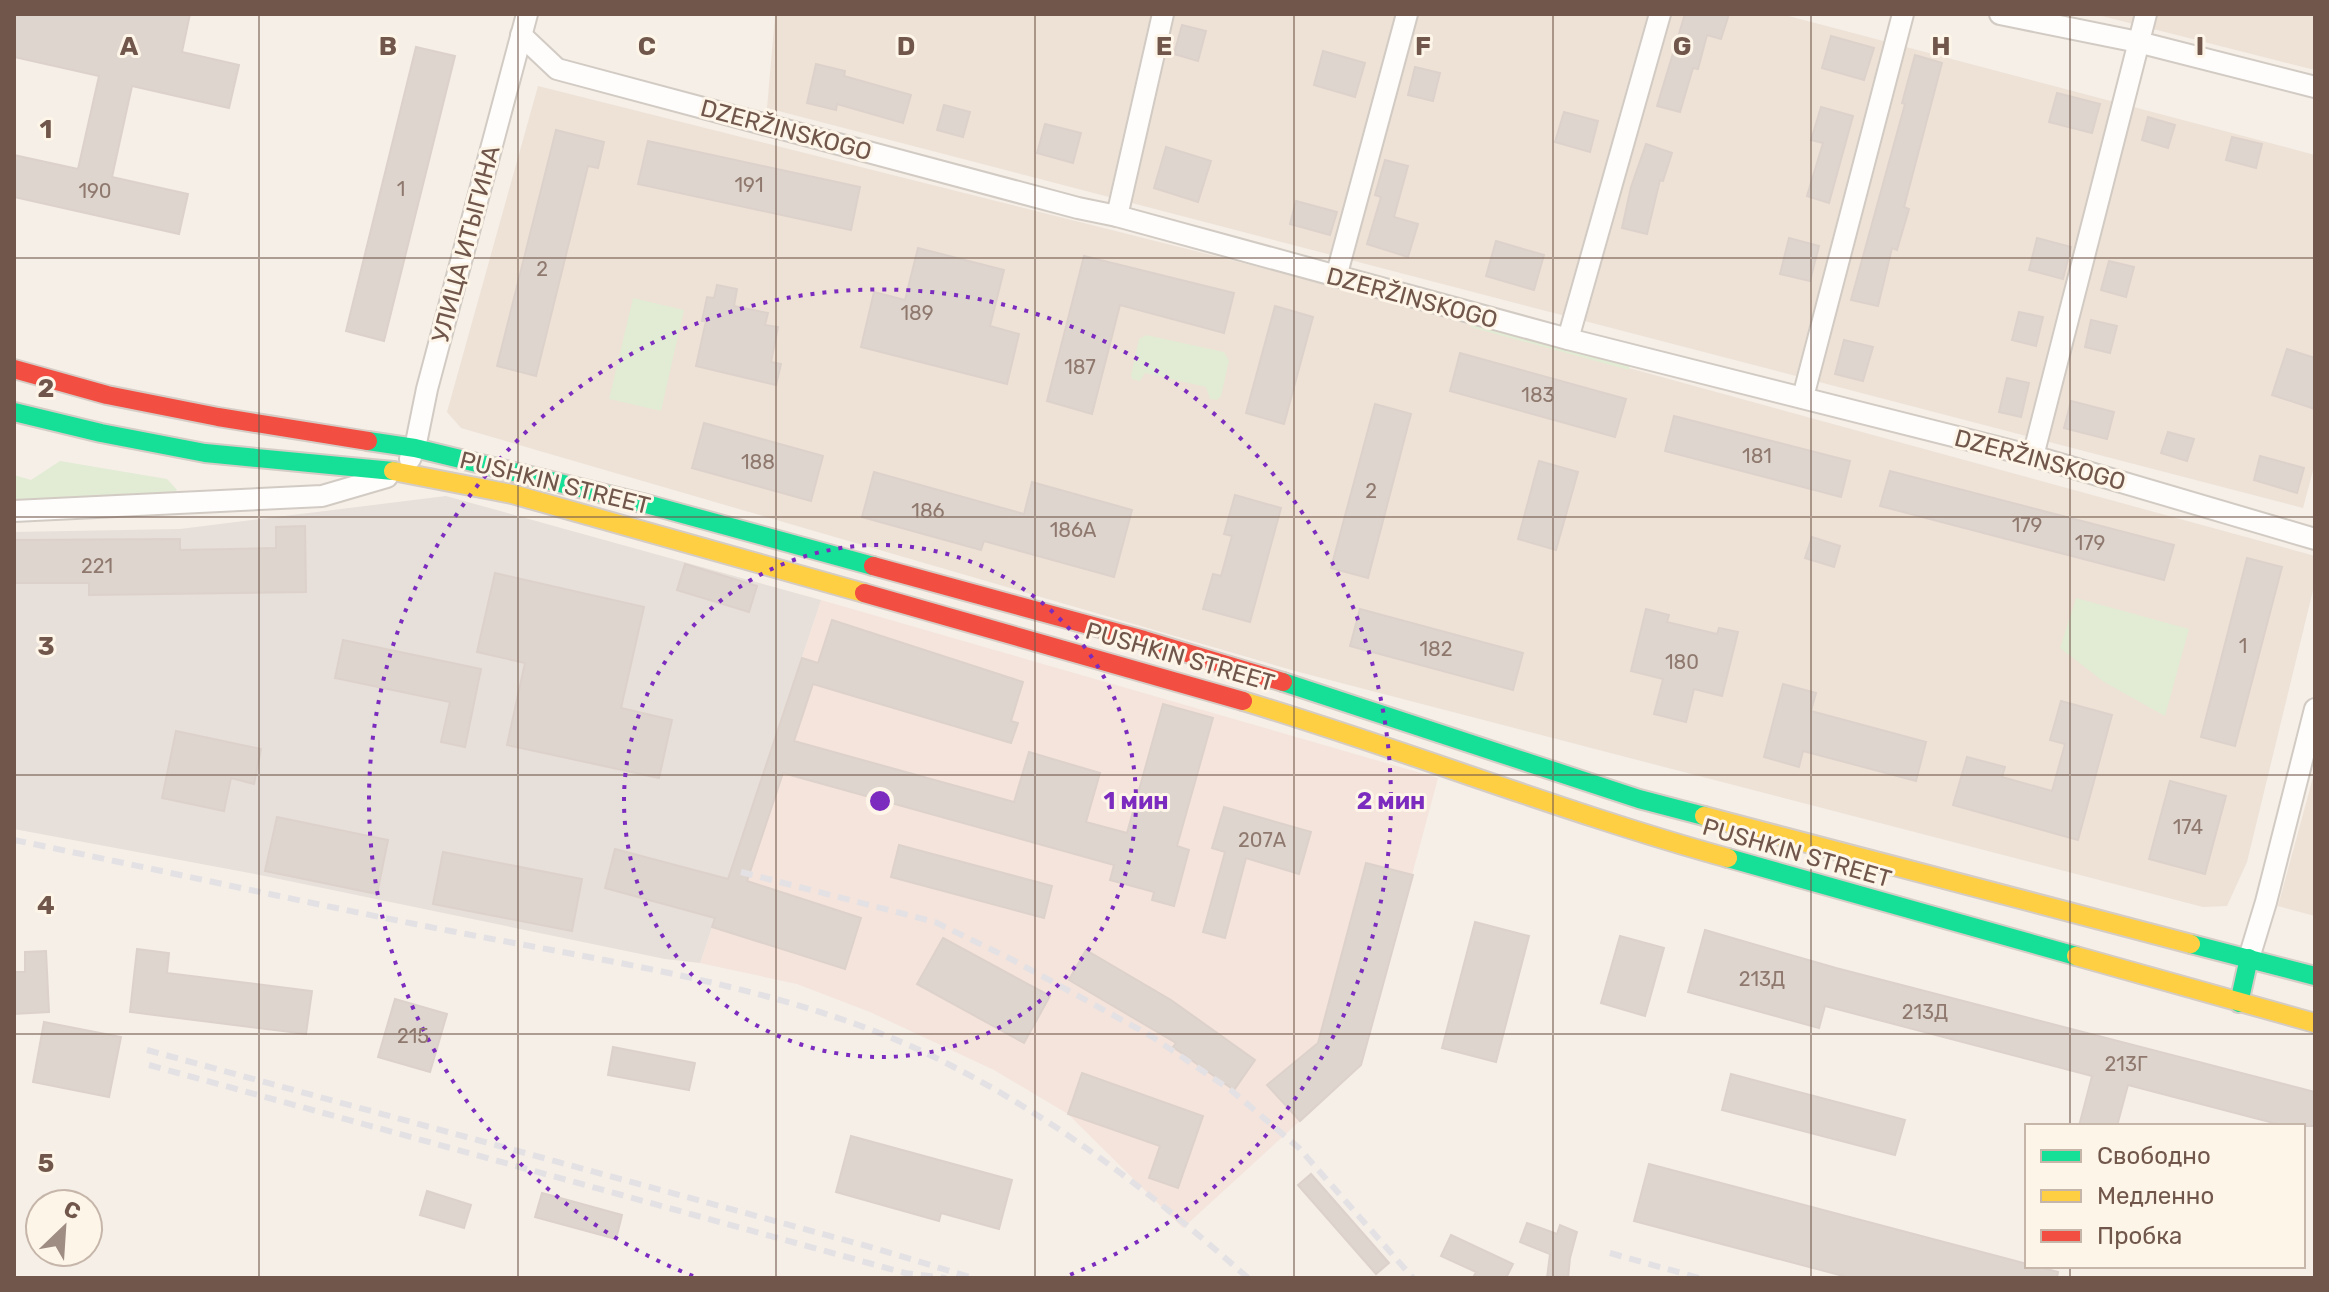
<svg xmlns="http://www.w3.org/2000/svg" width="2329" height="1292" font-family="Rubik,sans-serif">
	<rect width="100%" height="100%" fill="#f5efe8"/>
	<g fill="#eee2d6">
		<polygon points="794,14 1781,14 2315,155 2315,463 2303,508 767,108 775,16"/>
		<polygon points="2094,14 2315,14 2315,70"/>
		<polygon points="538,86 1271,270 2315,556 2315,582 2247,862 2227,906 2203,907 1295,671 461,428 447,412"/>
		<polygon points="2315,770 2315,916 2278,906"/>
	</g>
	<polygon fill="#f5e4dc" points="821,600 1438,778 1361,1065 1183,1228 1068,1114 994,1070 870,1012 797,984 700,963"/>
	<polygon fill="#e7dfd9" points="446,496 821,600 700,963 665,959 255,874 14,829 14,532 180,529"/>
	<g fill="#e2ebd4">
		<polygon points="633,298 684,310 661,411 609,399"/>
		<polygon points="1473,322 1630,363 1629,370 1470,327"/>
		<polygon points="1146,335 1224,352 1229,361 1221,396 1217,400 1210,399 1206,387 1145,373 1140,381 1132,379 1131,375 1139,339"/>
		<polygon points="60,461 167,479 177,490 170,496 14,500 14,475 31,480"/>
		<polygon points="2076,598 2189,629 2165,716 2104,682 2060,648"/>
	</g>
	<g fill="#ded5ce" stroke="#ddd2cb" stroke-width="2">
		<polygon points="14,14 190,14 182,52 239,65 229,108 132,86 112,177 188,194 179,234 14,197 14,155 78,169 99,76 14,57"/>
		<polygon points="1685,14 1729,14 1721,39 1707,35 1698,69 1693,68 1680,112 1657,106"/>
		<polygon points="1182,25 1206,31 1198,61 1174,54"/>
		<polygon points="1831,36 1874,48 1864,80 1822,68"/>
		<polygon points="416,47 455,56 384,341 346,331"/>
		<polygon points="1323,51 1365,63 1355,97 1314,85"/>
		<polygon points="1915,55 1942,63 1904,207 1909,209 1897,250 1892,248 1878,306 1851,300 1905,104 1902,103"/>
		<polygon points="816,64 845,71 844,76 911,95 903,123 837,104 836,110 807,103"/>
		<polygon points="1415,67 1440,73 1433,101 1408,95"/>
		<polygon points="2057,93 2100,104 2092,133 2049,122"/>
		<polygon points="944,105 970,112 963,137 937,130"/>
		<polygon points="1821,107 1853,116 1829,203 1807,196 1823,143 1811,140"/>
		<polygon points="1564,112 1598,121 1590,152 1555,142"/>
		<polygon points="2148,117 2175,125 2168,148 2142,140"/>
		<polygon points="1045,124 1081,133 1073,163 1037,153"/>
		<polygon points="556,130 604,142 598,168 588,166 536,376 497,366"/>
		<polygon points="2232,137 2262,144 2256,168 2226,160"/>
		<polygon points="648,141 860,187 851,230 638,184"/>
		<polygon points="1646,144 1672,153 1663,181 1660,180 1647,234 1622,228 1631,187"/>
		<polygon points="1166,147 1211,161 1198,202 1154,188"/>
		<polygon points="1385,160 1408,166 1394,217 1418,224 1408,257 1367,244 1381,197 1375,195"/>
		<polygon points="1296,201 1337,212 1330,235 1290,224"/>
		<polygon points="1789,238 1819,246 1810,281 1780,274"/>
		<polygon points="2037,238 2071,247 2063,279 2029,270"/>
		<polygon points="1496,241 1544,255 1534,290 1486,276"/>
		<polygon points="918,248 1004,270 990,326 1019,334 1007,384 861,347 874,292 905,300"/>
		<polygon points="1084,256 1234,293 1224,333 1120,305 1092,414 1047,401"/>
		<polygon points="2109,261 2134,267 2126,297 2101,290"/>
		<polygon points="717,285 737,289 734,306 768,313 765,325 778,327 771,362 781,364 776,385 696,366 706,321 702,321 707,297 714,298"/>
		<polygon points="1275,306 1313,317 1284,424 1246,413"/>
		<polygon points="2019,312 2043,317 2036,346 2012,340"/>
		<polygon points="2091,320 2117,326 2110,353 2085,347"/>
		<polygon points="1844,340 1873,347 1863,381 1835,374"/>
		<polygon points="2287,349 2315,358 2315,409 2272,395"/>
		<polygon points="1460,353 1626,399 1615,437 1450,391"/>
		<polygon points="2007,378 2029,383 2021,417 1999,412"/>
		<polygon points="2071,401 2114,412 2107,439 2064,428"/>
		<polygon points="1375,404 1411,414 1368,578 1331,568"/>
		<polygon points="1674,416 1850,461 1841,497 1665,451"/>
		<polygon points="704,423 823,456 811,501 692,468"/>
		<polygon points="2168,432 2194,439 2187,461 2161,453"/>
		<polygon points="2260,456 2304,468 2297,493 2254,480"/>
		<polygon points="1539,461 1578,472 1556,550 1518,539"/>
		<polygon points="1890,471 2174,545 2164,580 1880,506"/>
		<polygon points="874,472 1024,514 1032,482 1132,510 1114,577 984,541 981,550 862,517"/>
		<polygon points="1235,495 1281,508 1250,622 1203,609 1213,574 1221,576 1232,536 1224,534"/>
		<polygon points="305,526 306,592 89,595 89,583 14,583 14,540 180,539 180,550 276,548 276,527"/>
		<polygon points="1812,537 1840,546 1834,567 1805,558"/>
		<polygon points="2247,558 2282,567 2235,746 2201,737"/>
		<polygon points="685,564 757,586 749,612 677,590"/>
		<polygon points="495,573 644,607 621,708 672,720 659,778 507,745 525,663 477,652"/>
		<polygon points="1360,609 1523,653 1513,690 1350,646"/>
		<polygon points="1646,609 1669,615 1667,622 1717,634 1719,628 1738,632 1722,696 1694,689 1686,722 1654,714 1663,679 1631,671"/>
		<polygon points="832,620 1023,682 1011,721 1018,723 1011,743 813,684 794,741 1014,802 1029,752 1100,773 1086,822 1127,833 1163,704 1213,718 1177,846 1189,850 1174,906 1152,900 1154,892 1110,880 1114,865 783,773 747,881 861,918 845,969 712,927 715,918 605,888 615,849 728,879 802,658 818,663"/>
		<polygon points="343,640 481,669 465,747 441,742 450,702 335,678"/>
		<polygon points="1783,684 1816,693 1811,711 1926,742 1916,781 1803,751 1799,767 1764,757"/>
		<polygon points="2061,701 2112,715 2078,840 1953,805 1967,757 2005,767 2002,777 2052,791 2065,744 2050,740"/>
		<polygon points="176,731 261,749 254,784 231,778 224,811 162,798"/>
		<polygon points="2170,781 2226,796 2205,874 2149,859"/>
		<polygon points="1224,807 1311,832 1299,874 1246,858 1225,938 1203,932 1225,852 1212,848"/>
		<polygon points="277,817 388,840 377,894 265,871"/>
		<polygon points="899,845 1052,886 1044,918 891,877"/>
		<polygon points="443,852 582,879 572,931 433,904"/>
		<polygon points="1366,863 1413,875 1361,1065 1300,1121 1267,1085 1318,1043"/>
		<polygon points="1475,922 1529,936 1496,1062 1442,1048"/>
		<polygon points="1705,930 1836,968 2315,1092 2315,1126 2285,1126 2128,1085 2117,1126 2079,1126 2092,1076 1825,1006 1819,1028 1688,992"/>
		<polygon points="1620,936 1664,948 1645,1016 1601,1003"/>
		<polygon points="943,938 1050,996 1024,1043 917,984"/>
		<polygon points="137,949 169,953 167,973 312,991 306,1034 130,1012"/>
		<polygon points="1086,950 1171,1000 1255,1060 1234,1090 1173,1047 1176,1043 1069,980"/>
		<polygon points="46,951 49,1012 14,1014 14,972 25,972 25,952"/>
		<polygon points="395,999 447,1014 430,1072 378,1057"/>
		<polygon points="44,1022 121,1037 109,1097 33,1082"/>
		<polygon points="613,1047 695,1063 689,1090 608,1075"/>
		<polygon points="1082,1073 1203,1116 1178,1188 1149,1178 1160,1146 1068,1114"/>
		<polygon points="1731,1074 1905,1120 1895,1155 1722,1110"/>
		<polygon points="851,1136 1012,1180 999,1229 941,1213 939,1221 836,1192"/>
		<polygon points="1649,1164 2058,1272 2057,1278 1851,1278 1634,1221"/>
		<polygon points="1311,1174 1389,1263 1376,1274 1298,1185"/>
		<polygon points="427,1191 471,1205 464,1228 420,1215"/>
		<polygon points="542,1193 622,1215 616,1239 535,1217"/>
		<polygon points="1527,1223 1557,1234 1560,1225 1577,1232 1570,1258 1568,1278 1547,1278 1550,1254 1520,1242"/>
		<polygon points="1451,1235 1513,1264 1506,1278 1473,1278 1476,1272 1441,1256"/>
	</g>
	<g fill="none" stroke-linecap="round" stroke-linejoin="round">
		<defs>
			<g id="street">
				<polyline points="2000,14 2138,42 2315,87"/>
				<polyline points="521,35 557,69 1078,208 1117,216 1568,339 2033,456 2315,539"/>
				<polyline points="1117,216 1163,14"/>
				<polyline points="1336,277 1407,14"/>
				<polyline points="1568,339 1660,14"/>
				<polyline points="1803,397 1903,14"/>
				<polyline points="2033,456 2146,14"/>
				<polyline points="410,459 415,448 427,389 527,14"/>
				<polyline points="14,511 322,496 387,477"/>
				<polyline points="2249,958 2266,902 2315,709"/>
			</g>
			<g id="fast">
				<polyline points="14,412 101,433 205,453 393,471"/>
				<polyline points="368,441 415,448 650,505 873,566"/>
				<polyline points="1283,682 1639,799 1704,816"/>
				<polyline points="1728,858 2076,956"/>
				<polyline points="2191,944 2315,976"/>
				<polyline points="2239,1003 2249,958"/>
			</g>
			<g id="slow">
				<polyline points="393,471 512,494 864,593"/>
				<path d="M1243,701C1406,750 1565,813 1728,858"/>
				<polyline points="1704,816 2191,944"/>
				<polyline points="2076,956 2315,1023"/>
			</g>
			<g id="jam">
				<polyline points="14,369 107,395 218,417 368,441"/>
				<polyline points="873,566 1144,640 1283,682"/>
				<polyline points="864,593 1243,701"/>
			</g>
		</defs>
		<use href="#street" stroke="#d2cbc4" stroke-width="24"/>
		<use href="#fast" stroke="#d4ccc5" stroke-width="22"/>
		<use href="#slow" stroke="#d4ccc5" stroke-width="22"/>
		<use href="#jam" stroke="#d4ccc5" stroke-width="22"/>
		<use href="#street" stroke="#fefdfc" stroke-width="20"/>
		<use href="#fast" stroke="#16e098" stroke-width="18"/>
		<use href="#slow" stroke="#ffcf43" stroke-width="18"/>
		<use href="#jam" stroke="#f24e42" stroke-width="18"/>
		<g stroke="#e4e1e4" stroke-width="6" stroke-dasharray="12 8" stroke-linecap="butt">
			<path d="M14,840C165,871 315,905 466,934C617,963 794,989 932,1056C1049,1113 1151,1192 1248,1278"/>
			<polyline points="741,872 935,922 1011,959 1151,1036 1232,1091 1299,1148 1413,1278"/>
			<polyline points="147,1050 874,1248 973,1278"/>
			<polyline points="149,1065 905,1273 946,1278"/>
			<polyline points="1610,1253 1699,1278"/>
		</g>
	</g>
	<path fill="none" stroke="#71574b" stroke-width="2" stroke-opacity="0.55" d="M259,14V1278M518,14V1278M776,14V1278M1035,14V1278M1294,14V1278M1553,14V1278M1811,14V1278M2070,14V1126M14,258H2315M14,517H2315M14,775H2315M14,1034H2315M2070,1266V1278"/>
	<g fill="none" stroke="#7b2cbf" stroke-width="4" stroke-dasharray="4 8">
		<circle cx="880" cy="801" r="256"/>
		<path d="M693 1276A511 511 0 1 1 1067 1276"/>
	</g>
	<g text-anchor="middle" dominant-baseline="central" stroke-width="6" stroke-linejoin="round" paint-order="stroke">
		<g font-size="20" fill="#8f796e">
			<text x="749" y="185">191</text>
			<text x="401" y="189">1</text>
			<text x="95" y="191">190</text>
			<text x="542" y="269">2</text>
			<text x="917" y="313">189</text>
			<text x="1080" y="367">187</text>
			<text x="1538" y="395">183</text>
			<text x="1757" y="456">181</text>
			<text x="758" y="462">188</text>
			<text x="1371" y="491">2</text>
			<text x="928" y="511">186</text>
			<text x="2027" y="525">179</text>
			<text x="1073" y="530">186А</text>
			<text x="2090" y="543">179</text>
			<text x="97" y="566">221</text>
			<text x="2243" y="646">1</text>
			<text x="1436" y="649">182</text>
			<text x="1682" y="662">180</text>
			<text x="2188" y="827">174</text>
			<text x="1262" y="840">207А</text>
			<text x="1762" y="979">213Д</text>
			<text x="1925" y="1012">213Д</text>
			<text x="413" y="1036">215</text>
			<text x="2126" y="1064">213Г</text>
		</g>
		<g font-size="24" fill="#71574b" stroke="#fef5e9">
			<text transform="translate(786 130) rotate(15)">DZERŽINSKOGO</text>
			<text transform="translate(466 244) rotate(-75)">УЛИЦА ИТЫГИНА</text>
			<text transform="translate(1412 298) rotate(15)">DZERŽINSKOGO</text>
			<text transform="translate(2040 460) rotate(15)">DZERŽINSKOGO</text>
			<text transform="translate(555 483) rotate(14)">PUSHKIN STREET</text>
			<text transform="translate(1180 657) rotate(16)">PUSHKIN STREET</text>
			<text transform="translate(1797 853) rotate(16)">PUSHKIN STREET</text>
		</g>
	</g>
	<g font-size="26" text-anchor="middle" font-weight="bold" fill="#71574b" stroke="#fef5e9" stroke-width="6" stroke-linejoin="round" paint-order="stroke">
		<text x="129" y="55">A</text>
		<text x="388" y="55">B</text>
		<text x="647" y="55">C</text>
		<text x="906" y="55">D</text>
		<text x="1164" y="55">E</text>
		<text x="1423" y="55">F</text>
		<text x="1682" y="55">G</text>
		<text x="1941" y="55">H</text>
		<text x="2200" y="55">I</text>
		<text x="46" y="138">1</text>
		<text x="46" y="397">2</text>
		<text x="46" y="655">3</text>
		<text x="46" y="914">4</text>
		<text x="46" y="1172">5</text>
	</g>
	<circle cx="880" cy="801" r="12" fill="#7b2cbf" stroke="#fef5e9" stroke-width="4"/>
	<g font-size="24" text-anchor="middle" font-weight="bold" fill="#7b2cbf" stroke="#fef5e9" stroke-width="6" stroke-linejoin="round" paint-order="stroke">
		<text x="1136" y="809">1 мин</text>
		<text x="1391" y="809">2 мин</text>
	</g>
	<rect width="2329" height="1292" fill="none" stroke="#71574b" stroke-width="32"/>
	<rect x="2025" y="1124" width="280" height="144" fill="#fef5e9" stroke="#c6b6aa" stroke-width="2"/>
	<rect x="2041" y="1150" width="40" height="12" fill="#16e098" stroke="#c6b6aa" stroke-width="2"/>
	<text x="2097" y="1164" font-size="24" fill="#71574b">Свободно</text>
	<rect x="2041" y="1190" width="40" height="12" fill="#ffcf43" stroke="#c6b6aa" stroke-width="2"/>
	<text x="2097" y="1204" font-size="24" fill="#71574b">Медленно</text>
	<rect x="2041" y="1230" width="40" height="12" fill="#f24e42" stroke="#c6b6aa" stroke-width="2"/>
	<text x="2097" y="1244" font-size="24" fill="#71574b">Пробка</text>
	<g transform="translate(64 1228) rotate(25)"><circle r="38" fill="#fef5e9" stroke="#c6b6aa" stroke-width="2"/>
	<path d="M0-6L14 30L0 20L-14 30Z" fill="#9f8c82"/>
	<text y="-12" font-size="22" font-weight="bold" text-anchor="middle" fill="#71574b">С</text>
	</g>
</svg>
